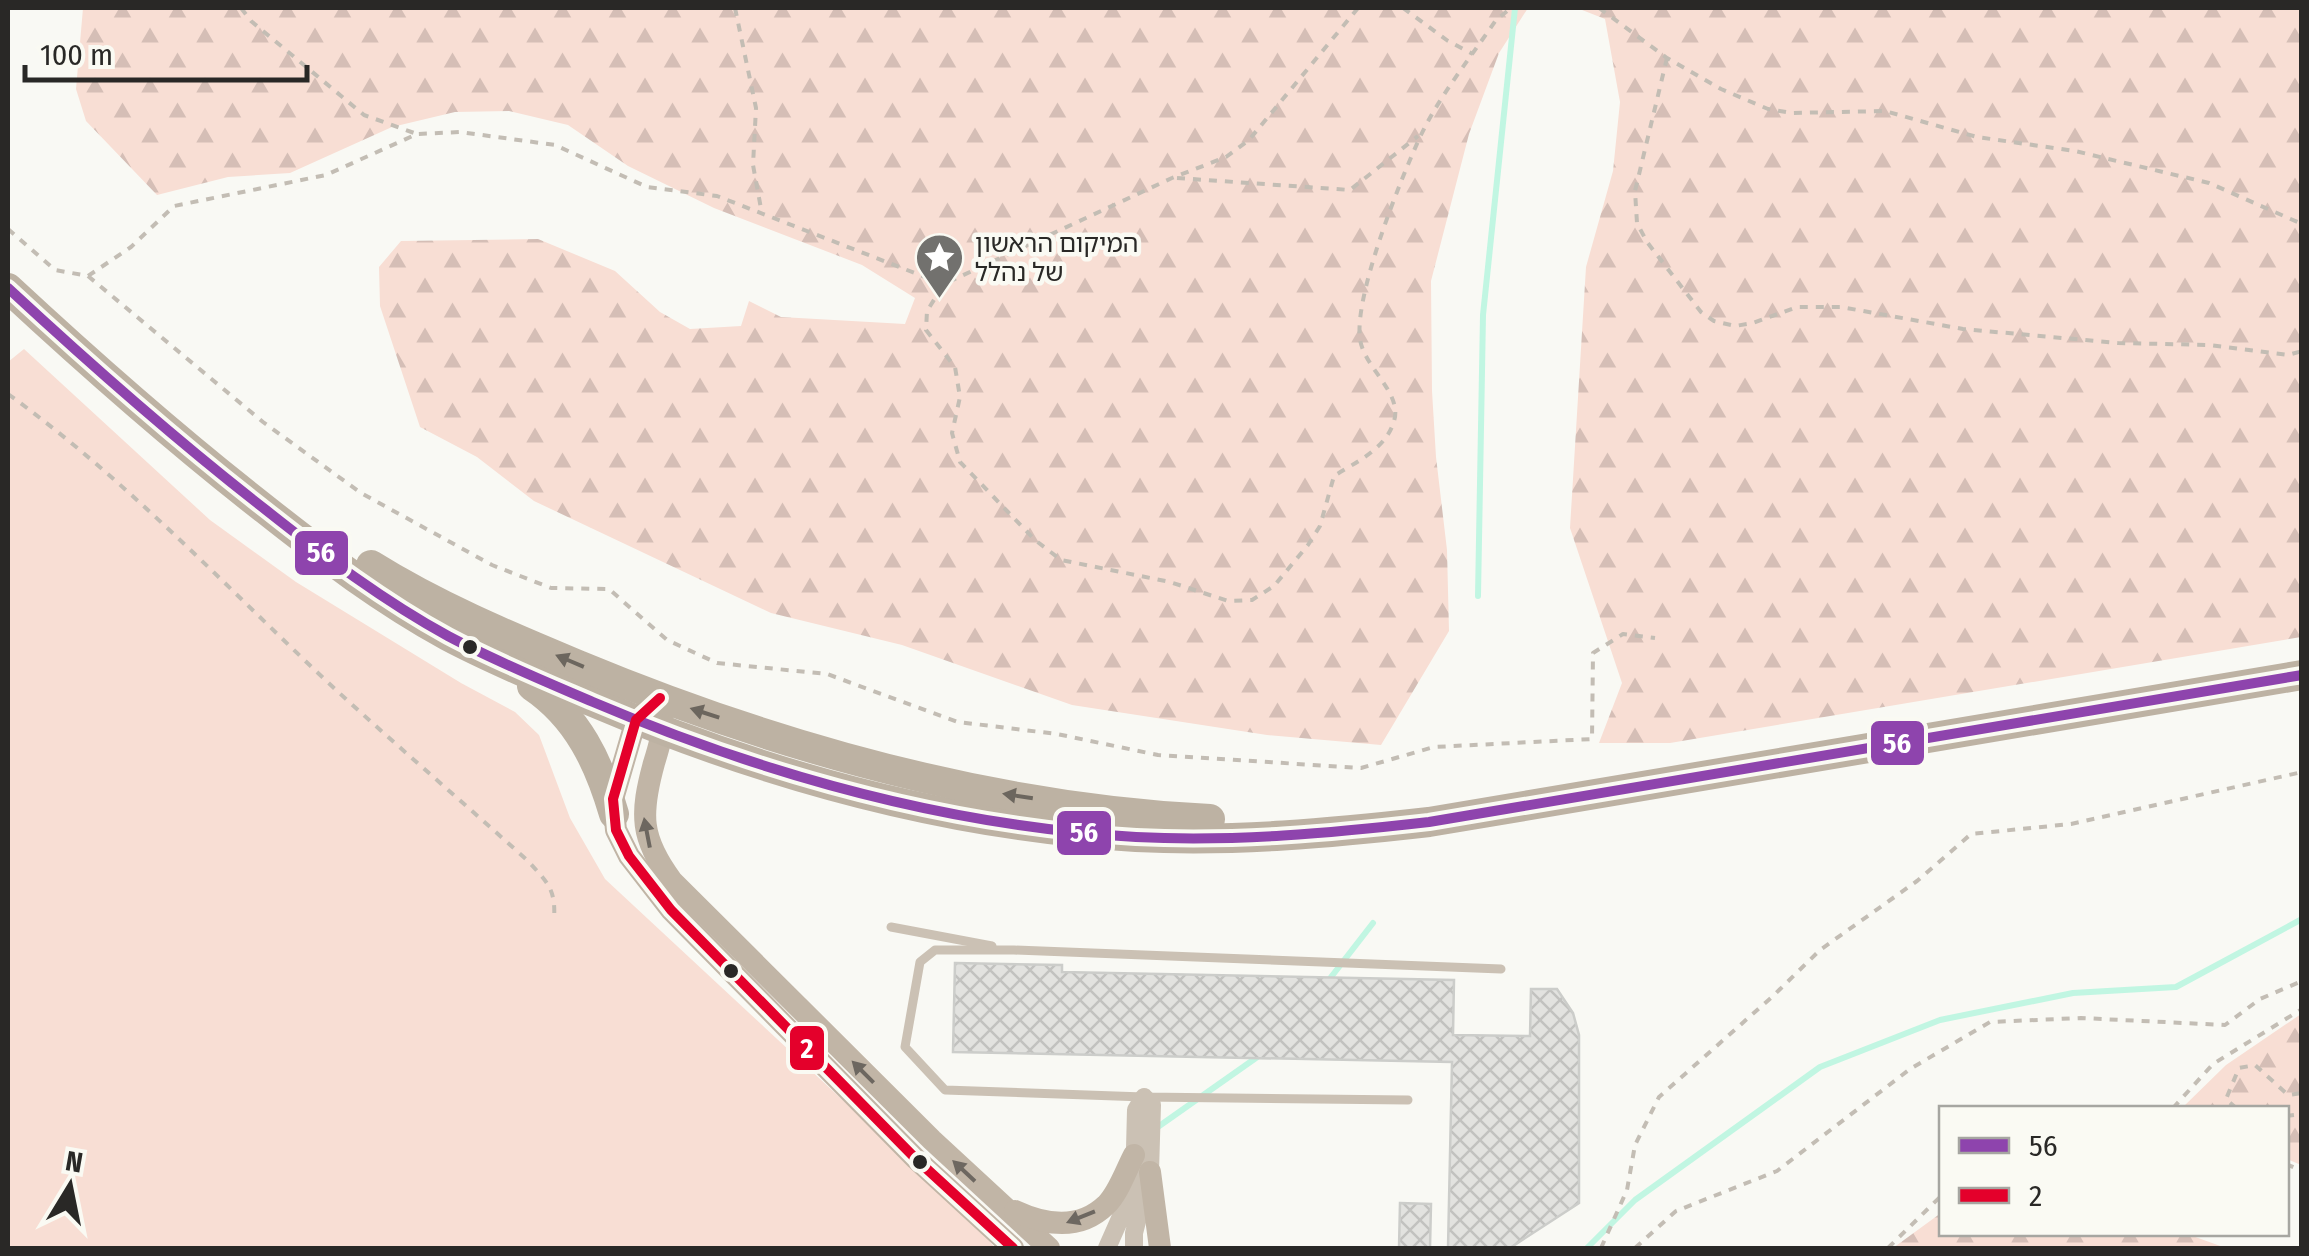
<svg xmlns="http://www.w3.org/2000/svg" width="2309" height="1256" font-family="'Fira Sans Condensed','Noto Sans Hebrew',sans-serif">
	<defs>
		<pattern id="forest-firs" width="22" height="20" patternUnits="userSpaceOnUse" patternTransform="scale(2.5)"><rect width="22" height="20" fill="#f8ded4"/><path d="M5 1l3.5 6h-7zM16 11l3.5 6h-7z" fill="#d5beb6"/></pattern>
		<pattern id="building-cross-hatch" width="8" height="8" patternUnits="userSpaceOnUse" patternTransform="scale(2.5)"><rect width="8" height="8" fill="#e2e2df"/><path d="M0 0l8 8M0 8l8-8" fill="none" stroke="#c2c2bf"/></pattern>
	</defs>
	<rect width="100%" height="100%" fill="#f9f9f4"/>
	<polygon fill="#f8ded4" points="24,349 210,520 296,582 461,683 515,712 539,735 570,818 605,879 976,1224 995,1248 8,1248 8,362"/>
	<g fill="url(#forest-firs)">
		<polygon points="83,8 1528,8 1499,53 1469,134 1431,281 1432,391 1436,457 1447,550 1449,631 1381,745 1267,735 1072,705 902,645 771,613 534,501 477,457 420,427 380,306 379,267 401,241 538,239 615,271 660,312 690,329 741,326 749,301 781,317 905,324 915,298 862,265 714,208 628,166 568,125 509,111 455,112 392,127 290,173 228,177 157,195 86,121 76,89"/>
		<polygon points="1577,8 2301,8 2301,637 1670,743 1599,743 1622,683 1570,528 1586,267 1613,171 1620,102 1605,19"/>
		<polygon points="2301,1014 2301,1165 2287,1159 2286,1108 2182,1108 2226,1065"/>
		<polygon points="1941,1213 1942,1234 2187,1234 2226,1248 1893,1248"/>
	</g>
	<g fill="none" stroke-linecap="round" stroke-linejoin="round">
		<g stroke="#c1f6e2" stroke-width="6">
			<polyline points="1478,596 1483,315 1515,8"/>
			<polyline points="1328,981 1373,923"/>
			<polyline points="1155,1129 1263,1053"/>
			<polyline points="1587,1248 1635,1200 1820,1067 1940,1020 2073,993 2176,987 2302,919"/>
		</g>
	</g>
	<g fill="url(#building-cross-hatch)" stroke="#cccdca" stroke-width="2.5">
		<polygon points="955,963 1062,965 1062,972 1454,980 1453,1035 1530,1036 1531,989 1557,989 1573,1013 1579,1035 1579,1203 1510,1248 1448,1248 1452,1062 953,1052"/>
		<polygon points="1400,1203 1431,1204 1430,1248 1399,1248"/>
	</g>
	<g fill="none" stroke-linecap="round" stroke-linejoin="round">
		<g stroke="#c3bdb4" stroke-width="4" stroke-dasharray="8 8" stroke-linecap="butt">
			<polyline points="241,8 251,21 364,115 417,134"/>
			<polyline points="735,8 756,108 753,165 762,214"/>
			<path d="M1358,8L1249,140L1226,157L1172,178L944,284L927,311L926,330L955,367L960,397L952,433L960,462L1035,540L1061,560L1170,582L1228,601L1252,600L1274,586L1308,545L1320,526L1334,476C1356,462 1386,449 1394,421C1403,393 1364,368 1360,339C1354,295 1401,178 1421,135C1440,95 1471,57 1496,20L1511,8"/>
			<polyline points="1403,8 1448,41 1473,54"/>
			<polyline points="1599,8 1667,58 1721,89 1768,109 1792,113 1885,111 1977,137 2075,151 2209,183 2302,224"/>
			<polyline points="1667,58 1635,191 1637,223 1647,242 1701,312 1714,321 1735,326 1753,323 1797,307 1841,307 1963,329 2118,343 2210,345 2288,355 2302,351"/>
			<polyline points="1177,178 1350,190 1418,136"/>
			<polyline points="8,229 55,270 88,276 131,247 174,206 326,175 417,134 460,132 555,145 647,187 717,196 943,284"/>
			<polyline points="88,276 263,422 361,493 492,565 551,588 609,589 667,640 717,663 827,674 958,722 1057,734 1158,755 1361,768 1434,747 1592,739 1593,653 1623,634 1655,638"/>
			<path d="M8,394C127,480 227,588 335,689C398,747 464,803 528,861C548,883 556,889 554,920"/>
			<polyline points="2173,1108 2213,1064 2302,1009"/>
			<polyline points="2236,1108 2226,1099 2239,1068 2255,1065 2288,1095 2302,1093"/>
			<polyline points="2286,1116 2302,1114"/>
			<polyline points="2286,1164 2302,1171"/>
			<polyline points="1601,1248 1627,1190 1635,1145 1659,1097 1773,996 1820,950 1917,881 1971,834 2071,824 2302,772"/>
			<polyline points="1635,1248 1676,1211 1777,1171 1910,1069 1990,1022 2081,1018 2225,1025 2260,999 2302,981"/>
			<polyline points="1888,1248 1942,1195"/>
		</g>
		<g stroke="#cbc1b4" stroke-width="9">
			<polyline points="891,927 992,946"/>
			<polyline points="1408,1100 1144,1097 945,1090 905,1047 920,962 935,950 1014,950 1501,969"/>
		</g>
		<polyline stroke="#cbc1b4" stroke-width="18" points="1107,1248 1134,1187 1136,1110 1144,1097 1152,1105 1150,1172 1134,1233 1134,1248"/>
		<g stroke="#c1b5a6" stroke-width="22">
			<polyline points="646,711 636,720 613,799 616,830 629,856 671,910 916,1159 1013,1248"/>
			<path d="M662,717C663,734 659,747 654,763C640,814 640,838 672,881L932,1140L1049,1248"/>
			<polyline points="1150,1172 1160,1248"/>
			<path d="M1015,1211C1045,1225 1079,1231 1106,1205C1118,1194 1126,1170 1134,1155"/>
		</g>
		<g stroke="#bdb2a3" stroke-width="30">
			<path d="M8,288C91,365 176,440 266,510C324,556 384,601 448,636C495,661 544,681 593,702C765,775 948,826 1136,837C1235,842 1332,833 1429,822L2302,675"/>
			<path d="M371,565C435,605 506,635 576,664C776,747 992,808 1210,819"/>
			<path d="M532,686C578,717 599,763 614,814"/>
		</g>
		<defs>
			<path id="bus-1" d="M8,288C91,365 176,440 266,510C324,556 384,601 448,636C495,661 544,681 593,702C765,775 948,826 1136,837C1235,842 1332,833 1429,822L2302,675"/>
			<polyline id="bus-2" points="660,698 636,720 613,799 616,830 629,856 671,910 916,1159 1013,1248"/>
		</defs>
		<use href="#bus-1" stroke="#fafaf3" stroke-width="18"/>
		<use href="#bus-2" stroke="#fafaf3" stroke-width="18"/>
		<use href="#bus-1" stroke="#8e44ad" stroke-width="10"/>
		<use href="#bus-2" stroke="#e4002b" stroke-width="10"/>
	</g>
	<defs><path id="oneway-solid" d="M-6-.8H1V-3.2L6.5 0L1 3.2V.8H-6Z" transform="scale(2.5)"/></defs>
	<g fill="#6c665e">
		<use href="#oneway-solid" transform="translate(570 661) rotate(-157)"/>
		<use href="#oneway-solid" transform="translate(705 713) rotate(-162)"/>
		<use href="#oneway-solid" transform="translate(1018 796) rotate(-171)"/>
	</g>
	<g fill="#6d6760">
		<use href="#oneway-solid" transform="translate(647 833) rotate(-101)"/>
		<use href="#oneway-solid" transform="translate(863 1072) rotate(-135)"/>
		<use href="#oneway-solid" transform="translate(964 1171) rotate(-137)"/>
		<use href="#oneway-solid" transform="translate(1081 1217) rotate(158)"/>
	</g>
	<defs>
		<symbol id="sight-pin" viewBox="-11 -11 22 30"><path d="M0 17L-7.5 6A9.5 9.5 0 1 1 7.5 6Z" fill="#72716e" stroke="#fafaf3"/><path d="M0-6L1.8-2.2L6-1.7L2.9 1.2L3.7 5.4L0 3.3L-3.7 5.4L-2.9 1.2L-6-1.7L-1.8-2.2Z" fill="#fff"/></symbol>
	</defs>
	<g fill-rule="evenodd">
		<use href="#sight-pin" x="912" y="230" width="55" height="75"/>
	</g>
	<g fill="#292826" stroke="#fafaf3" stroke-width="4">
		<circle cx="470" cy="647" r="9"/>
		<circle cx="731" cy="971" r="9"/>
		<circle cx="920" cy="1162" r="9"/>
	</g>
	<g text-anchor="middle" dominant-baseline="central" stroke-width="9" stroke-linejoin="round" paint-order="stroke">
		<g font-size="25" fill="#292826" stroke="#fafaf3" text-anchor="start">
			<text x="975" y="244">המיקום הראשון<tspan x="975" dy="29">של נהלל</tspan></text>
		</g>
	</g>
	<g stroke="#fafaf3" stroke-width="4">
		<rect x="293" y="529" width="57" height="48" rx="10" fill="#8e44ad"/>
		<rect x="1869" y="719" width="57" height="48" rx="10" fill="#8e44ad"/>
		<rect x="1055" y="809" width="58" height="48" rx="10" fill="#8e44ad"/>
		<rect x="788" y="1024" width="38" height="48" rx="10" fill="#e4002b"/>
	</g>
	<g font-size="28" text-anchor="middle" font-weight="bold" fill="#fff">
		<text x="321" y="562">56</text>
		<text x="1897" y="753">56</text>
		<text x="1084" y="842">56</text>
		<text x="807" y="1058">2</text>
	</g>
	<rect width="2309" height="1256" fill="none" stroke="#292826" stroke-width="20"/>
	<rect x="1939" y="1106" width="350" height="130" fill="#fafaf3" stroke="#a6a6a1" stroke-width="2.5"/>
	<rect x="1959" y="1138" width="50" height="15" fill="#8e44ad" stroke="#a6a6a1" stroke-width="2.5"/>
	<text x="2029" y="1156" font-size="30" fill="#292826">56</text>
	<rect x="1959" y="1188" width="50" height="15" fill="#e4002b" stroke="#a6a6a1" stroke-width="2.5"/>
	<text x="2029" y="1206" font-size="30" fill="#292826">2</text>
	<g transform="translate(70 1186) rotate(10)" stroke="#fafaf3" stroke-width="8" paint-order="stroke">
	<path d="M0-8L18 38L0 25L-18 38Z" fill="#292826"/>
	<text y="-15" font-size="28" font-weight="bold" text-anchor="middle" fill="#292826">N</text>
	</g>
	<path d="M25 65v15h282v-15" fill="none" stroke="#292826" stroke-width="5"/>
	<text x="40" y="65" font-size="30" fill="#292826" stroke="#fafaf3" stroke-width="8" paint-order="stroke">100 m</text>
</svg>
